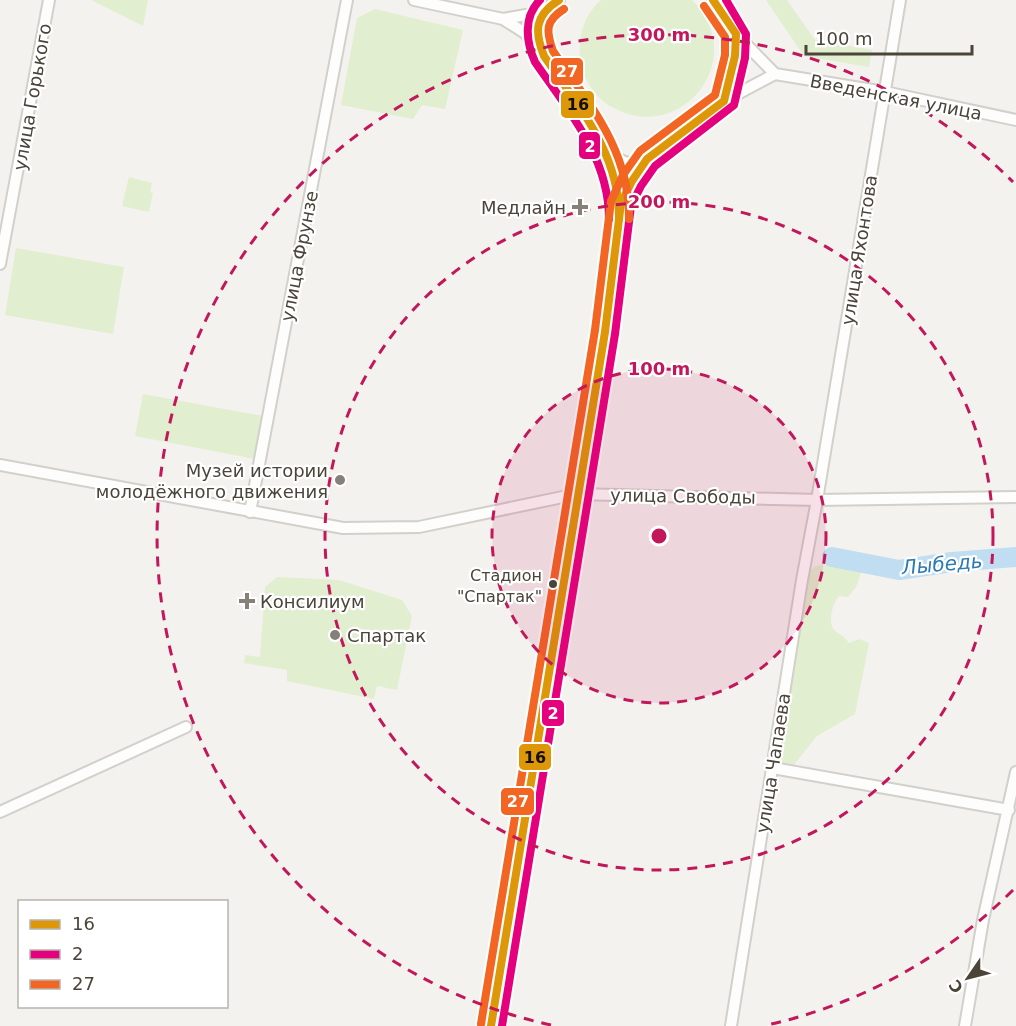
<svg xmlns="http://www.w3.org/2000/svg" width="1016" height="1026" font-family="'DejaVu Sans',sans-serif">
	<rect width="100%" height="100%" fill="#f4f2ee"/>
	<g fill="#e1eecf">
		<polygon points="91,0 148,0 143,26"/>
		<path d="M601,0H692C751,58 681,148 610,106C595,97 584,80 581,62C577,39 583,16 601,0Z"/>
		<polygon points="766,0 787,0 815,40 872,50 869,67 804,56"/>
		<polygon points="375,9 463,30 445,109 422,105 413,119 341,105 357,18"/>
		<polygon points="129,177 152,183 150,192 153,193 149,212 122,206"/>
		<polygon points="16,248 124,267 113,334 5,315"/>
		<polygon points="143,394 263,416 255,459 135,436"/>
		<path d="M832,563L859,567L861,573L856,587L848,597L839,596C833,603 827,621 834,630C840,636 842,633 849,643L859,639L869,643L855,714L817,736L792,767L776,765L809,571L816,566Z"/>
		<polygon points="277,577 339,580 402,600 412,616 397,690 377,686 374,699 287,681 287,670 244,663 245,655 260,657 265,587"/>
	</g>
	<g fill="none" stroke-linecap="round" stroke-linejoin="round">
		<polyline stroke="#c0ddf1" stroke-width="20" points="832,557 899,570 952,562 1016,557"/>
		<defs>
			<g id="minor">
				<polyline points="414,0 503,19 525,33 540,51"/>
				<path d="M559,0C554,3 547,7 543,12C534,24 539,44 544,56L607,152L626,163L647,159L724,101L775,74"/>
				<polyline points="713,0 736,34 775,74 885,92 1016,120"/>
				<polyline points="503,19 543,12"/>
				<path d="M724,101C731,79 735,57 736,34"/>
				<polyline points="621,203 632,181 647,159"/>
				<polyline points="0,264 49,0"/>
				<polyline points="0,465 343,528 419,527 577,494 817,500 1016,497"/>
				<polyline points="250,512 347,0"/>
				<polyline points="773,768 1009,810"/>
				<polyline points="0,812 186,727"/>
				<polyline points="491,1026 558,626 577,494 605,332 621,203 617,179 607,152"/>
				<polyline points="731,1026 802,580 817,500 900,0"/>
				<polyline points="965,1026 983,920 1016,772"/>
			</g>
		</defs>
		<use href="#minor" stroke="#d2d0cb" stroke-width="14"/>
		<use href="#minor" stroke="#fdfdfc" stroke-width="10"/>
		<defs>
			<g id="bus-1">
				<path d="M559,0C535,15 534,31 544,56C579,107 620,154 619,219"/>
				<polyline points="491,1026 605,332 621,203 632,181 647,159 724,101 735,56 736,34 713,0"/>
			</g>
			<g id="bus-2">
				<path d="M540,0C523,17 526,42 535,62C568,110 609,157 609,219"/>
				<polyline points="502,1026 615,334 631,206 641,186 655,166 734,105 745,58 746,34 726,0"/>
			</g>
			<g id="bus-3">
				<path d="M564,9C545,21 546,31 553,51C590,105 630,151 629,219"/>
				<polyline points="481,1024 595,330 611,201 623,175 640,151 715,95 725,55 725,37 704,6"/>
			</g>
		</defs>
		<use href="#bus-1" stroke="#fff" stroke-width="12"/>
		<use href="#bus-2" stroke="#fff" stroke-width="12"/>
		<use href="#bus-3" stroke="#fff" stroke-width="12"/>
		<use href="#bus-1" stroke="#dd9709" stroke-width="8"/>
		<use href="#bus-2" stroke="#e5007d" stroke-width="8"/>
		<use href="#bus-3" stroke="#f26522" stroke-width="8"/>
	</g>
	<circle cx="659" cy="536" r="167" fill="#c2185b" fill-opacity=".12"/>
	<g fill="none" stroke="#c2185b" stroke-width="3" stroke-dasharray="10 8">
		<circle cx="659" cy="536" r="167"/>
		<circle cx="659" cy="536" r="334"/>
		<path d="M1013 890A501 501 0 0 1 767 1025M551 1025A501 501 0 1 1 1013 182"/>
	</g>
	<g fill="#868178" stroke="#fff" stroke-width="2">
		<path d="M577 198h6v6h6v6h-6v6h-6v-6h-6v-6h6z"/>
		<circle cx="340" cy="480" r="6"/>
		<path d="M244 592h6v6h6v6h-6v6h-6v-6h-6v-6h6z"/>
		<circle cx="335" cy="635" r="6"/>
	</g>
	<circle fill="#4b4439" stroke="#fff" stroke-width="2" cx="553" cy="584" r="5"/>
	<g text-anchor="middle" dominant-baseline="central" stroke-width="4.5" stroke-linejoin="round" paint-order="stroke">
		<g font-size="16" fill="#4b4439" stroke="#fff" text-anchor="end">
			<text x="542" y="575">Стадион<tspan x="542" dy="21">"Спартак"</tspan></text>
		</g>
		<g font-size="18" fill="#4b4439" stroke="#fff">
			<text transform="translate(32 97) rotate(-80)">улица Горького</text>
			<text transform="translate(896 97) rotate(11)">Введенская улица</text>
			<text transform="translate(859 250) rotate(-81)">улица Яхонтова</text>
			<text transform="translate(299 256) rotate(-79)">улица Фрунзе</text>
			<text transform="translate(683 496) rotate(1)">улица Свободы</text>
			<text transform="translate(773 763) rotate(-81)">улица Чапаева</text>
		</g>
		<g font-size="18" fill="#4b4439" stroke="#fff" text-anchor="end">
			<text x="566" y="207">Медлайн</text>
			<text x="328" y="470">Музей истории<tspan x="328" dy="21">молодёжного движения</tspan></text>
			<text x="260" y="601" text-anchor="start">Консилиум</text>
			<text x="347" y="635" text-anchor="start">Спартак</text>
		</g>
		<g font-size="20" font-style="italic" fill="#2e7ab2" stroke="#fff">
			<text transform="translate(942 564) rotate(-5)">Лыбедь</text>
		</g>
	</g>
	<circle cx="659" cy="536" r="9" fill="#c2185b" stroke="#fff" stroke-width="3"/>
	<g font-size="18" text-anchor="middle" font-weight="bold" fill="#c2185b" stroke="#fff" stroke-width="4.5" stroke-linejoin="round" paint-order="stroke">
		<text x="659" y="41">300 m</text>
		<text x="659" y="208">200 m</text>
		<text x="659" y="375">100 m</text>
	</g>
	<g stroke="#fff" stroke-width="2">
		<rect x="550" y="57" width="34" height="29" rx="6" fill="#f26522"/>
		<rect x="560" y="90" width="35" height="29" rx="6" fill="#dd9709"/>
		<rect x="578" y="131" width="23" height="29" rx="6" fill="#e5007d"/>
		<rect x="541" y="699" width="24" height="28" rx="6" fill="#e5007d"/>
		<rect x="518" y="743" width="34" height="28" rx="6" fill="#dd9709"/>
		<rect x="500" y="787" width="35" height="29" rx="6" fill="#f26522"/>
	</g>
	<g font-size="16" text-anchor="middle" font-weight="bold" fill="#fff">
		<text x="567" y="77">27</text>
		<text x="590" y="152">2</text>
		<text x="553" y="719">2</text>
		<text x="518" y="807">27</text>
	</g>
	<g font-size="16" text-anchor="middle" font-weight="bold" fill="#111">
		<text x="578" y="110">16</text>
		<text x="535" y="763">16</text>
	</g>
	<rect x="18" y="900" width="210" height="108" fill="#ffffff" stroke="#b7b4b0" stroke-width="1.5"/>
	<rect x="30" y="920" width="30" height="9" fill="#dd9709" stroke="#b7b4b0" stroke-width="1.5"/>
	<text x="72" y="930" font-size="18" fill="#4b4439">16</text>
	<rect x="30" y="950" width="30" height="9" fill="#e5007d" stroke="#b7b4b0" stroke-width="1.5"/>
	<text x="72" y="960" font-size="18" fill="#4b4439">2</text>
	<rect x="30" y="980" width="30" height="9" fill="#f26522" stroke="#b7b4b0" stroke-width="1.5"/>
	<text x="72" y="990" font-size="18" fill="#4b4439">27</text>
	<g transform="translate(968 978) rotate(235)" stroke="#ffffff" stroke-width="4.5" paint-order="stroke">
	<path d="M0-4.5L10 22L0 15L-10 22Z" fill="#4b4439"/>
	<text y="-9" font-size="16" font-weight="bold" text-anchor="middle" fill="#4b4439">С</text>
	</g>
	<path d="M806 45v9h166v-9" fill="none" stroke="#4b4439" stroke-width="3"/>
	<text x="815" y="45" font-size="18" fill="#4b4439" stroke="#ffffff" stroke-width="4.5" paint-order="stroke">100 m</text>
</svg>
